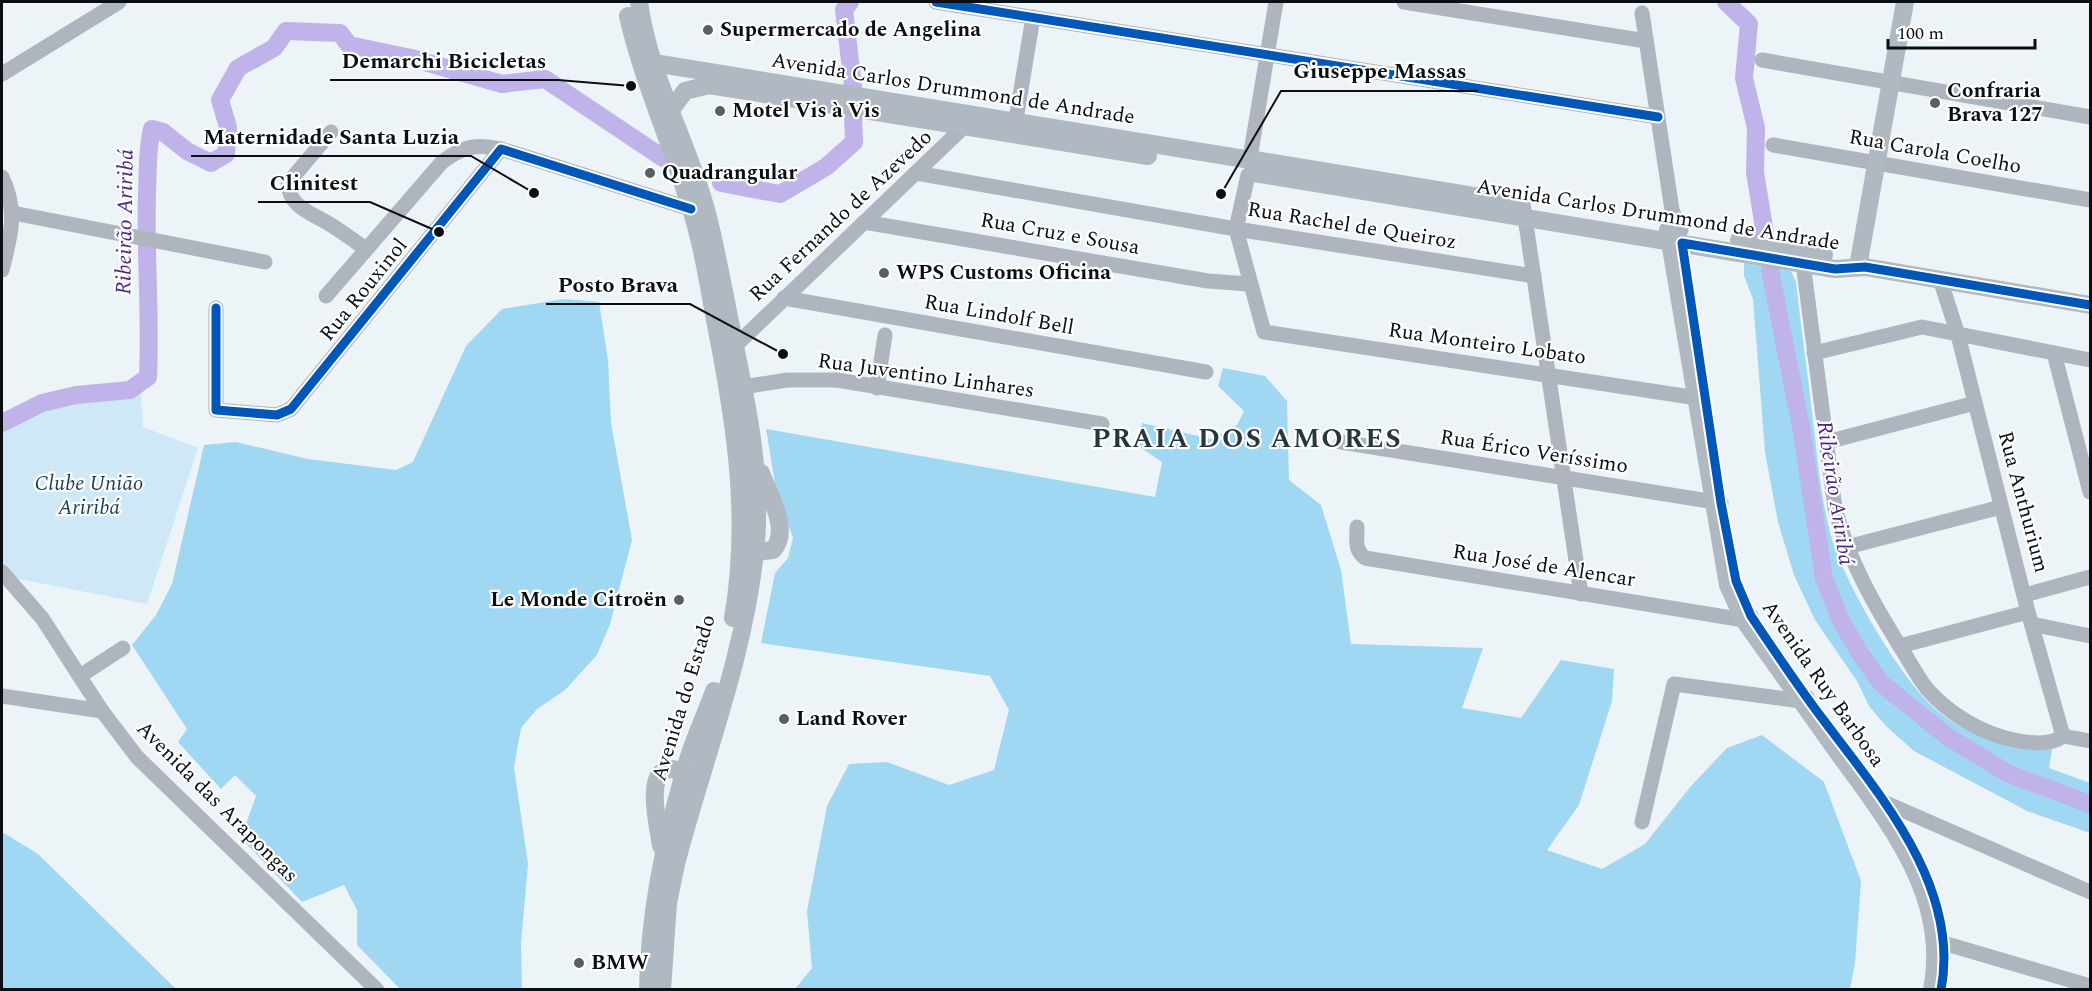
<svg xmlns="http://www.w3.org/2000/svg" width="2092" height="991" font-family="Spectral,serif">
	<rect width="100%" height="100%" fill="#ecf4f8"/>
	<polygon fill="#cee8f7" points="141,391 143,427 198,448 147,604 14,578 2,566 2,429 43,407 76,398"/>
	<g fill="#a0d7f2">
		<path d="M1744,263L1791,271L1796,282C1801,329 1808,375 1813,422C1818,461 1821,501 1832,539C1846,585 1897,672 1932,706C1958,732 2016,753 2052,749L2049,768L2090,783V833L2027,811L1914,751L1886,726L1869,706L1857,681L1815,620L1794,575L1778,522L1765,452L1753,299L1744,276Z"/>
		<polygon points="564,299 599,302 608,360 611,423 632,540 610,624 597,655 565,690 537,709 521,728 514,767 528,864 521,943 522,989 400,989 357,945 357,910 344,885 302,902 241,838 256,796 235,775 221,789 178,742 187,729 132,645 156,615 172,584 204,445 236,442 308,459 396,470 413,462 466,346 502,309"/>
		<polygon points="1223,368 1265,376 1287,401 1289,480 1321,505 1341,570 1351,644 1483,648 1462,708 1521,718 1561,660 1614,669 1612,701 1579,805 1547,850 1602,869 1645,844 1691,786 1727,748 1762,735 1824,782 1861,881 1855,963 1850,989 795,989 812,968 807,911 827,806 849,764 887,762 949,785 994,770 1009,710 990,676 761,643 775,573 788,558 793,538 775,484 766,429 1155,497 1162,462 1138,446 1142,423 1211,439 1237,425 1244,411 1218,386"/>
		<polygon points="2,832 38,854 176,989 2,989"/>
	</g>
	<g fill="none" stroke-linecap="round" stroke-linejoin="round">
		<g stroke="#c0b3e9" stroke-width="18">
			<polyline points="850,2 844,10 853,86"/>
			<polyline points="1726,2 1749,24 1744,78 1756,128 1755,172 1765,234"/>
			<polyline points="721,183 780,194 826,167 854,142 853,115"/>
			<polyline points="1770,270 1801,427 1824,578 1840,619 1859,652 1881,683 1948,737 2009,774 2090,804"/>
			<path d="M2,423L42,403L76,395L130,390L148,377C151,316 145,254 147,193C148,171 147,150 152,129L163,132L187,151L211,163L226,154L228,127L220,100L238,68L274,48L286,31L340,33L349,45L411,58L502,84L545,79L663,158"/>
		</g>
		<g stroke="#afb5bf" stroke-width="15">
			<polyline points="936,2 1658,117"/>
			<polyline points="1404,2 1646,41"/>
			<polyline points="1642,13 1672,210 1681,230"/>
			<polyline points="1762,60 2090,117"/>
			<polyline points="2,74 119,2"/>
			<path d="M331,132L288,183C289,206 309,212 326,222C340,230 353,240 366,249"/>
			<polyline points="1014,132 1033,17"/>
			<polyline points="1773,145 2090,200"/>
			<polyline points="1250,158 1276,2"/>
			<polyline points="916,173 1236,229 1534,276"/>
			<polyline points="1248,175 1236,229 1264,332 1704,399"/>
			<path d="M2,177C18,210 11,236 2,270"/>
			<polyline points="1523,204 1581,594"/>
			<polyline points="13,213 265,262"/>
			<polyline points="864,222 1208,281 1249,284"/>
			<path d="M1798,254L1803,263L1835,508C1849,561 1873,603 1901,648C1910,662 1918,678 1928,690C1949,714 1983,734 2014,740C2030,743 2050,746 2063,736"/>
			<polyline points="1940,279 1958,335 2028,612 2063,736"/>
			<path d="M326,296L442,162C462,147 476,143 501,149"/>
			<polyline points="784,298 1206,372"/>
			<polyline points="216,308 216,410 277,415 291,409 501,149 691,209"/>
			<polyline points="735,346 971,120"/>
			<polyline points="1814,353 1922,327 2090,360"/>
			<polyline points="2054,353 2090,492"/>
			<polyline points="743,387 787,380 837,380 1102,424"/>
			<polyline points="877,388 885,335"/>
			<polyline points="1341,442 1721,503"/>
			<polyline points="1827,442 1975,403"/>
			<path d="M1357,527C1357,539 1354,550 1365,558L1744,620L1751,616"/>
			<polyline points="1847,547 2001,507"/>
			<polyline points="2,572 42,618 102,711 137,757 377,990"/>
			<polyline points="2025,595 2090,577"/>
			<polyline points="2032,624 2090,636"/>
			<polyline points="1900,646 2028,612"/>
			<polyline points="80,676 123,648"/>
			<polyline points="2,696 102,711"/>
			<polyline points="2063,736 2090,741"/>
			<polyline points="1879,807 1886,803 2090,892"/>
			<polyline points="1642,822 1674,684 1801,701 1807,697"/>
			<polyline points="1933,940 2090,986"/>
		</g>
		<g stroke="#b0b8c1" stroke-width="18">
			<path d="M639,2C649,78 691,147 709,221C719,262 726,304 735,346C749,414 763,482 755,552C744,659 703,760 676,864L668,903L662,990"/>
			<path d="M628,16C643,82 671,142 690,206C703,246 709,289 717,330C736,428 750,519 733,618"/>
			<polyline points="654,63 1245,159"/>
			<polyline points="671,110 685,91 709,85 1148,156"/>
			<polyline points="1255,160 1510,202"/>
			<polyline points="1254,173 1835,269 1865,267 2090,305"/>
			<path d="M1668,230L1728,585L1744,620C1774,663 1804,705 1834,747C1885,818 1951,895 1932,990"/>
			<polyline points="1739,240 1824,255"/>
			<polyline points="1865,267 1859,261 1905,2"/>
			<path d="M747,547L755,552L773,550C791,530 769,495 761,473"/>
			<path d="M661,846C659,829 644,773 669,769C674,769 680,771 684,771L692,780"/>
			<path d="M648,990C649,915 664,844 684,773C691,745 704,719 714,691"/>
		</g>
		<defs>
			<g id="cycleway">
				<polyline points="936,2 1658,117"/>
				<polyline points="216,308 216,410 277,415 291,409 501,149 691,209"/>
				<path d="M1941,990C1961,886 1878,793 1822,718C1797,685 1774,650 1751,616L1736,581L1721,503L1682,243L1835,269L1865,267L2090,305"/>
			</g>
		</defs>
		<use href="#cycleway" stroke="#fff" stroke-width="13"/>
		<use href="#cycleway" stroke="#0057b8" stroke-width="9"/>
	</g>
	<g fill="#585f62" stroke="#fff" stroke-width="2">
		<circle cx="708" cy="30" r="6"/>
		<circle cx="1935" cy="103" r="6"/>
		<circle cx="720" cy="111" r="6"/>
		<circle cx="650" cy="173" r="6"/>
		<circle cx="884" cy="273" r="6"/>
		<circle cx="679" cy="600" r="6"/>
		<circle cx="784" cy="719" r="6"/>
		<circle cx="579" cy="963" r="6"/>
	</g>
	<g text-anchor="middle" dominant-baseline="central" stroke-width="4.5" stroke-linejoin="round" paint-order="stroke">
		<g font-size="21" font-weight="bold" fill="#090f12" stroke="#fff" text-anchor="start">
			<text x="720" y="30">Supermercado de Angelina</text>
			<text x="1947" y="91">Confraria<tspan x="1947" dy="24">Brava 127</tspan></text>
			<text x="732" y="111">Motel Vis à Vis</text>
			<text x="662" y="173">Quadrangular</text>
			<text x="896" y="273">WPS Customs Oficina</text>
			<text x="667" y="600" text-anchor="end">Le Monde Citroën</text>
			<text x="796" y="719">Land Rover</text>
			<text x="591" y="963">BMW</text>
		</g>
		<g font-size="21" fill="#090f12" stroke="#fff">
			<text transform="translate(953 89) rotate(9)">Avenida Carlos Drummond de Andrade</text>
			<text transform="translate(1935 152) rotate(10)">Rua Carola Coelho</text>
			<text transform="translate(1658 215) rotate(9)">Avenida Carlos Drummond de Andrade</text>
			<text transform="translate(841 216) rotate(-43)">Rua Fernando de Azevedo</text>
			<text transform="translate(1352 226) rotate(9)">Rua Rachel de Queiroz</text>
			<text transform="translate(1060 234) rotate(10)">Rua Cruz e Sousa</text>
			<text transform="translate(364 290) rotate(-51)">Rua Rouxinol</text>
			<text transform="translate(999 315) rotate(10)">Rua Lindolf Bell</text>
			<text transform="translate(1487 344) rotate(8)">Rua Monteiro Lobato</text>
			<text transform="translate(926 376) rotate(8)">Rua Juventino Linhares</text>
			<text transform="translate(1534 452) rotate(9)">Rua Érico Veríssimo</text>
			<text transform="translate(2023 502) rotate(75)">Rua Anthurium</text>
			<text transform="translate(1544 566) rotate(9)">Rua José de Alencar</text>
			<text transform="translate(1823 684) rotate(55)">Avenida Ruy Barbosa</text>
			<text transform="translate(684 698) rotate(-73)">Avenida do Estado</text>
			<text transform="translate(217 802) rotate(45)">Avenida das Arapongas</text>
		</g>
		<g font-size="21" font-style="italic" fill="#173f53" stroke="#fff">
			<text x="89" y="484">Clube União<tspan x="89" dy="24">Ariribá</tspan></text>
		</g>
		<g font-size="22" font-style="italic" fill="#4b2880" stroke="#fff">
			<text transform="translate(125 222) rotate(-89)">Ribeirão Ariribá</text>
			<text transform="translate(1835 493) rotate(81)">Ribeirão Ariribá</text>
		</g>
		<g font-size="27" font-weight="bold" letter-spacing="1.5" fill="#27373f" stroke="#fff">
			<text x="1247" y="439">PRAIA DOS AMORES</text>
		</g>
	</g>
	<path fill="none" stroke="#090f12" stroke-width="2" d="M631 86L558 80H330M1221 194L1281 91H1478M534 193L471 156H191M439 232L370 202H258M783 354L690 304H546"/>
	<g fill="#090f12" stroke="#fff" stroke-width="2">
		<circle cx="631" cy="86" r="6"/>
		<circle cx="1221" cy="194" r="6"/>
		<circle cx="534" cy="193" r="6"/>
		<circle cx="439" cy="232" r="6"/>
		<circle cx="783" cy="354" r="6"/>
	</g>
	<g font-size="22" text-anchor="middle" font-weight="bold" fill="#090f12" stroke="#fff" stroke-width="4.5" stroke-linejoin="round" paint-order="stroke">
		<text x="444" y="68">Demarchi Bicicletas</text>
		<text x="1380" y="78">Giuseppe Massas</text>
		<text x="331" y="144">Maternidade Santa Luzia</text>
		<text x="314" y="190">Clinitest</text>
		<text x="618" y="292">Posto Brava</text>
	</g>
	<rect width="2092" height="991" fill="none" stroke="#090f12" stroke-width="6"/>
	<path d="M1888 39v9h147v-9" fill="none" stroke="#090f12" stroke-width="3"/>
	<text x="1897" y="39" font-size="18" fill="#090f12" stroke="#ffffff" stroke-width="4.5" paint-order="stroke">100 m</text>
</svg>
